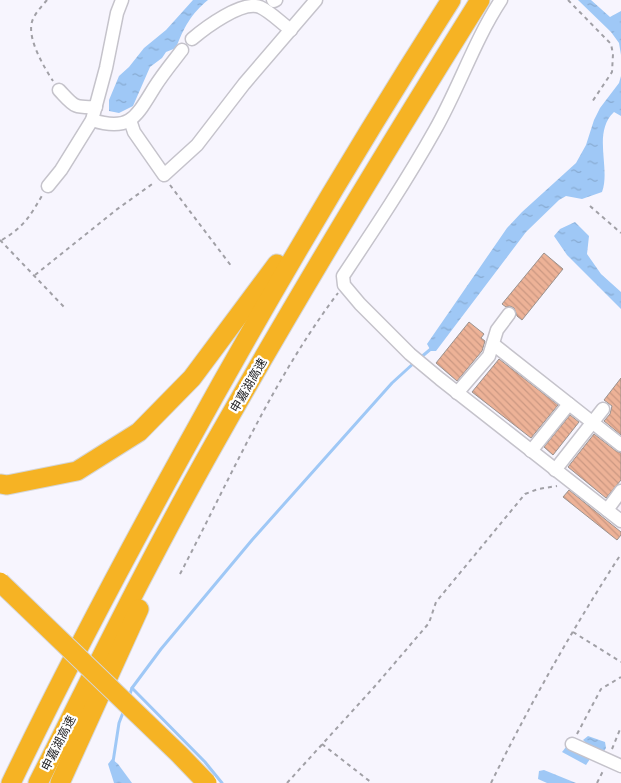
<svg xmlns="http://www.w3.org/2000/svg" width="621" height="783" font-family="'PT Sans Narrow','Noto Sans SC',sans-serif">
	<defs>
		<pattern id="water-ripples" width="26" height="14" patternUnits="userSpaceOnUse" patternTransform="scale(1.25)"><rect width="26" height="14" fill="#9fc8f6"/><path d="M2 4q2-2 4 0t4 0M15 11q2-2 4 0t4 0" fill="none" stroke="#88abd2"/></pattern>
		<pattern id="building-back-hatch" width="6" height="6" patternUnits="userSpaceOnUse" patternTransform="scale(1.25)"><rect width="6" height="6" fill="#edb297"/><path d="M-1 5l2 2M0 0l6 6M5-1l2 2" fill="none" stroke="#cb9882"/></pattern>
	</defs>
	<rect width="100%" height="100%" fill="#f7f5fe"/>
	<g fill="url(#water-ripples)">
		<path d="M193,0H208C191,14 184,27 176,48L166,52L162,58L150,67L133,106L119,113L109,111V100L119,76L129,67L144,48L166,30Z"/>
		<polygon points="578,0 591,0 610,17 621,11 621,55 619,43 611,32"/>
		<path d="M621,76V116L614,112C592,133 611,168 602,192L582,199L566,196L559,200L526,232L436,351H431L427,344L507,228L522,212L576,163L586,145L594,120L600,108L619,83Z"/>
		<polygon points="575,222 589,236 587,254 601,274 621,292 621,309 567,255 554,236 560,229"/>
		<polygon points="588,736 605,742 606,748 603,753 590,747 583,740"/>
		<polygon points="566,747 590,759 586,765 562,752"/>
		<polygon points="112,759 118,764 132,783 114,783 108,764"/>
		<polygon points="544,770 576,783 547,783 538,779 539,771"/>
	</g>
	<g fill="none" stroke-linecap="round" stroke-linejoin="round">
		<g stroke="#9fc8f6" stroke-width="3">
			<polyline points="420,358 432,348"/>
			<polyline points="132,688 205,762 222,783"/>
			<polyline points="129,697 132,688 161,649 252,540 392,383 415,362"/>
			<polyline points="113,762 119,723 124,710"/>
		</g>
	</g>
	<g fill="url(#building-back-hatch)" stroke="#9b928e">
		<polygon points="544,253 563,269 522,320 517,316 514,308 510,306 506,307 502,304"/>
		<polygon points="469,322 484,334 481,338 485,341 482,351 457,381 436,363"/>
		<polygon points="499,359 558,405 531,438 472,392"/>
		<polygon points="621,378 621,435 604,421 610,414 612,406 604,400"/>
		<polygon points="570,415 579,422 553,455 544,447"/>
		<polygon points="594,434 616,451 621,453 621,480 606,498 568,467"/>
		<polygon points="569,490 621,532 621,535 617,540 563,497"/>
	</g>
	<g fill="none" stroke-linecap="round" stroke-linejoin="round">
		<defs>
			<g id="minor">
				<polyline points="273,0 274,1 276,0"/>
				<path d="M501,0C474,41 459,88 435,130C407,180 375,228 343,276L344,285L360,304L410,354L440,379L621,521"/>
				<path d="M192,39C205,28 242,0 260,7C271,12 281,23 291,30"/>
				<path d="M59,90C74,106 73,108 96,107"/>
				<path d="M92,120C130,132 136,117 154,88C162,75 172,63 182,50"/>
				<polyline points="130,120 134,132 164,175 197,145 244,84 316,0"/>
				<polyline points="48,186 61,170 92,120 106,68 117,13 122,0"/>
				<polyline points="493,344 621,445"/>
				<polyline points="457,393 489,356 497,330 509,314"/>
				<polyline points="531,451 569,404"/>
				<polyline points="555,470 603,409"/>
				<polyline points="607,510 621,491"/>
				<polyline points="572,744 621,766"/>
			</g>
			<g id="highway">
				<polyline points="0,484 7,485 77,471 139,432 192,378 277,264"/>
				<path d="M11,783C64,673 121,565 180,458C265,303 355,150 451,0"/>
				<path d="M38,783C95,670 151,556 213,446C298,295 388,147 480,0"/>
				<polyline points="60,783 139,609"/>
			</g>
		</defs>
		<use href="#minor" stroke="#c5c3cb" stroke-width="15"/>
		<use href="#highway" stroke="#d6d6d6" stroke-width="21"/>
		<g stroke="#a1a0a6" stroke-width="2" stroke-dasharray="4 4" stroke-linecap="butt">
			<path d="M47,0C42,6 36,12 33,19C25,36 44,67 53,81"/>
			<polyline points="568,0 611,44 613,54 612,72 592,102"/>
			<polyline points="170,185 232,267"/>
			<polyline points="590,206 621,233"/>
			<polyline points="0,240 65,308"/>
			<path d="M2,240C25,226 30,216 43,194"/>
			<polyline points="35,275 116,210 155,182"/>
			<path d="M180,574C230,479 273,379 338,293"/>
			<polyline points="573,632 621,662"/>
			<polyline points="577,734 601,689 621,677"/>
			<polyline points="322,744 372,783"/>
			<polyline points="612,749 621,727"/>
			<polyline points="287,783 376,685 429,623 436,602 525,494 538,489 557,486"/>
			<path d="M491,783C530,704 573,628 621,554"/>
			<polyline points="597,783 604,769"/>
		</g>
		<use href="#minor" stroke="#fff" stroke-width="12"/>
		<use href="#highway" stroke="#f6b324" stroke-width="19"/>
		<defs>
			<polyline id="highway-bridge" points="0,582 179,754 207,783"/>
		</defs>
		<use href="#highway-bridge" stroke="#d6d6d6" stroke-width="21" stroke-linecap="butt"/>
		<use href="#highway-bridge" stroke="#f6b324" stroke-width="19"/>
	</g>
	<g text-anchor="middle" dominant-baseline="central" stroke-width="4.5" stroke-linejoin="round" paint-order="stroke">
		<g font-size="12" fill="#1b1b1e" stroke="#fff">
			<text transform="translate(248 385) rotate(-60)">申嘉湖高速</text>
			<text transform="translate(58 743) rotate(-63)">申嘉湖高速</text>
		</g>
	</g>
</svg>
